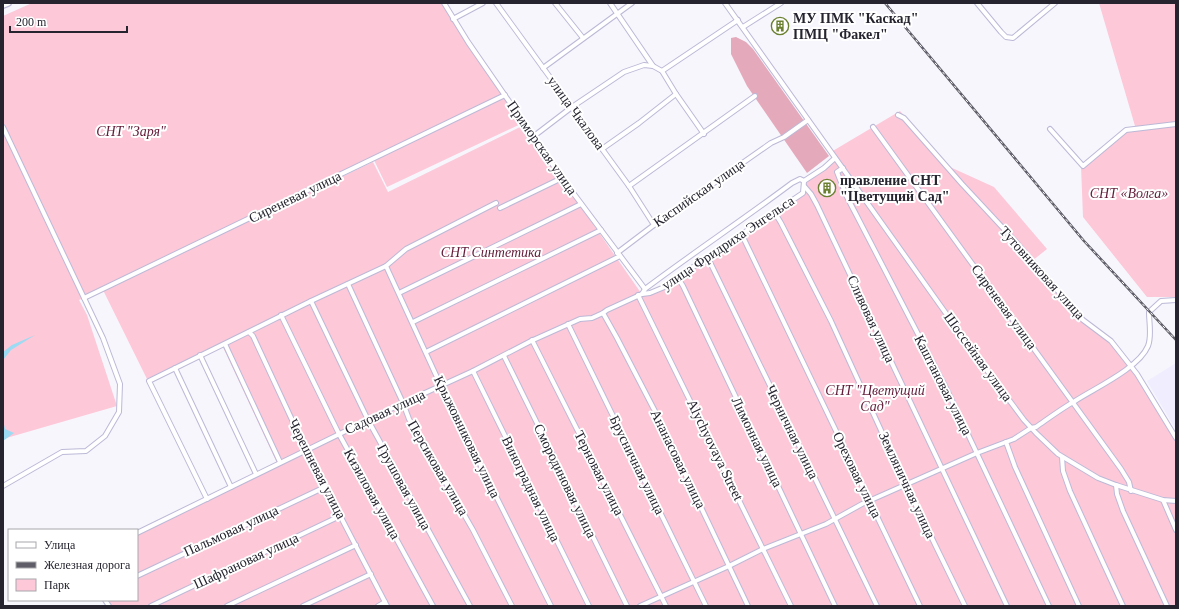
<svg xmlns="http://www.w3.org/2000/svg" width="1179" height="609" font-family="'Times New Roman',serif">
	<rect width="100%" height="100%" fill="#f7f6fd"/>
	<polygon fill="#f0eefe" points="1176,363 1176,430 1147,381"/>
	<g fill="#fdc8d8">
		<polygon points="32,3 442,3 523,123 387,187 373,158 79,300 87,315 117,406 3,439 3,16"/>
		<polygon points="1099,3 1176,3 1176,297 1147,297 1083,217 1081,166 1123,130 1135,126"/>
		<polygon points="900,111 950,167 994,187 1047,249 1032,261 1083,318 1108,336 1133,366 1176,436 1176,606 111,606 107,600 137,600 137,533 277,463 221,343 147,379 103,290 373,162 388,192 524,125 641,293 584,319 610,309 676,279 808,192 803,183 836,160 831,152"/>
	</g>
	<polygon fill="#e4a9bb" points="736,37 746,42 753,49 829,156 807,173 747,86 731,54 731,38"/>
	<g fill="#9bdbf3">
		<polygon points="35,335 11,350 3,360 3,352 12,345"/>
		<polygon points="3,420 5,429 14,433 3,441"/>
	</g>
	<g fill="none" stroke-linecap="round" stroke-linejoin="round">
		<defs>
			<g id="street">
				<polyline points="444,3 468,42 562,178 645,289"/>
				<polyline points="496,3 629,186 654,225"/>
				<polyline points="555,3 583,38"/>
				<polyline points="610,3 653,66 662,71 676,94 704,134"/>
				<polyline points="725,3 977,357 1024,420 1036,433 1058,454 1098,478 1116,485 1163,500 1176,501"/>
				<polyline points="977,3 1001,32 1006,37 1013,38 1055,3"/>
				<polyline points="453,19 483,3"/>
				<polyline points="743,27 781,3"/>
				<polyline points="543,68 632,3"/>
				<polyline points="662,71 738,20"/>
				<polyline points="898,115 904,118 962,184 1016,242 1083,320 1111,341 1137,374 1176,438"/>
				<polyline points="3,127 103,338 120,384 119,412 105,436 86,451 62,452 3,486"/>
				<polyline points="873,127 1121,469 1129,482 1131,491"/>
				<polyline points="1050,129 1083,166 1126,130 1176,124"/>
				<polyline points="534,136 572,107 624,72 644,65 653,66"/>
				<polyline points="602,149 639,123 676,94"/>
				<polyline points="843,168 837,172 846,195 948,392 1049,606"/>
				<polyline points="629,186 755,96"/>
				<polyline points="804,186 811,194 817,205 1007,606"/>
				<polyline points="500,208 562,178"/>
				<polyline points="775,213 781,223 831,321 906,485 965,606"/>
				<polyline points="742,235 920,606"/>
				<polyline points="617,253 654,225 771,143 784,137 808,120"/>
				<polyline points="708,258 877,606"/>
				<polyline points="386,266 441,386 551,606"/>
				<polyline points="678,278 683,286 835,606"/>
				<polyline points="348,284 403,403 409,419 473,530 512,606"/>
				<polyline points="399,293 581,204"/>
				<polyline points="642,294 650,293 662,288 803,193 804,181 824,168 835,158"/>
				<polyline points="638,295 791,606"/>
				<polyline points="84,298 505,95"/>
				<polyline points="311,301 368,420 470,606"/>
				<polyline points="603,313 617,338 659,419 748,606"/>
				<polyline points="281,315 339,434 433,606"/>
				<polyline points="413,322 601,230"/>
				<polyline points="568,324 706,606"/>
				<polyline points="249,332 253,336 306,450 387,606"/>
				<polyline points="532,340 666,606"/>
				<polyline points="225,344 280,462"/>
				<polyline points="426,352 620,256"/>
				<polyline points="200,355 256,474"/>
				<polyline points="504,356 627,606"/>
				<polyline points="175,368 231,487"/>
				<polyline points="473,371 589,606"/>
				<polyline points="1006,442 1015,467 1079,606"/>
				<polyline points="1062,457 1063,471 1070,491 1123,606"/>
				<polyline points="1116,485 1117,494 1123,511 1167,606"/>
				<polyline points="207,499 149,381 311,301 386,266 406,249 496,203"/>
				<polyline points="1163,500 1176,530"/>
				<path d="M137,533L403,403L473,371L531,341L580,319L592,318L603,313L607,310L642,294L645,289C693,253 744,219 792,183L800,179L804,181"/>
				<polyline points="137,576 325,487"/>
				<polyline points="105,600 109,606"/>
				<polyline points="151,606 340,516"/>
				<polyline points="227,606 356,545"/>
				<polyline points="303,606 371,574"/>
				<polyline points="378,606 385,602"/>
				<path d="M640,606L729,566L763,549L826,524L862,504L977,453L1014,439L1031,428L1036,427C1049,418 1061,409 1075,401C1095,388 1139,368 1148,346C1152,336 1149,323 1149,312L1161,301L1176,300"/>
			</g>
			<polyline id="secondary" points="3,5 8,3"/>
		</defs>
		<use href="#street" stroke="#bcb9d7" stroke-width="6"/>
		<use href="#secondary" stroke="#bcb9d7" stroke-width="8"/>
		<use href="#street" stroke="#fff" stroke-width="4"/>
		<use href="#secondary" stroke="#fff" stroke-width="5.5"/>
		<defs>
			<polyline id="rail" points="885,3 1084,241 1176,340"/>
		</defs>
		<use href="#rail" stroke="#5f5e68" stroke-width="2.5"/>
		<use href="#rail" stroke="#fff" stroke-width="1" stroke-dasharray="3" stroke-linecap="butt"/>
	</g>
	<defs>
		<symbol id="building-ring" viewBox="-11 -11 22 22"><circle r="9.5" fill="#fff" stroke="#6b8030" stroke-width="1.5"/><path d="M-4-6H4V6H1V3H-1V6H-4ZM-2.5-4.3h1.7v1.8h-1.7ZM.8-4.3h1.7v1.8H.8ZM-2.5-1h1.7V.8h-1.7ZM.8-1h1.7V.8H.8Z" fill="#6b8030"/></symbol>
	</defs>
	<g fill-rule="evenodd">
		<use href="#building-ring" x="770" y="16" width="20" height="20"/>
		<use href="#building-ring" x="817" y="178" width="20" height="20"/>
	</g>
	<g text-anchor="middle" dominant-baseline="central" stroke-width="4" stroke-linejoin="round" paint-order="stroke">
		<g font-size="14" font-weight="bold" fill="#25242f" stroke="#fff" text-anchor="start">
			<text x="793" y="18">МУ ПМК "Каскад"<tspan x="793" dy="16">ПМЦ "Факел"</tspan></text>
			<text x="840" y="180">правление СНТ<tspan x="840" dy="16">"Цветущий Сад"</tspan></text>
		</g>
		<g font-size="14" fill="#25242f" stroke="#fff">
			<text transform="translate(576 113) rotate(54)">улица Чкалова</text>
			<text transform="translate(542 148) rotate(55)">Приморская улица</text>
			<text transform="translate(699 193) rotate(-35)">Каспийская улица</text>
			<text transform="translate(295 197) rotate(-26)">Сиреневая улица</text>
			<text transform="translate(728 243) rotate(-34)">улица Фридриха Энгельса</text>
			<text transform="translate(1042 273) rotate(48)">Тутовниковая улица</text>
			<text transform="translate(1004 307) rotate(54)">Сиреневая улица</text>
			<text transform="translate(871 319) rotate(65)">Сливовая улица</text>
			<text transform="translate(978 357) rotate(54)">Шоссейная улица</text>
			<text transform="translate(943 385) rotate(63)">Каштановая улица</text>
			<text transform="translate(385 412) rotate(-25)">Садовая улица</text>
			<text transform="translate(792 432) rotate(64)">Черничная улица</text>
			<text transform="translate(467 437) rotate(64)">Крыжовниковая улица</text>
			<text transform="translate(757 442) rotate(64)">Лимонная улица</text>
			<text transform="translate(715 450) rotate(64)">Alychyovaya Street</text>
			<text transform="translate(678 459) rotate(64)">Ананасовая улица</text>
			<text transform="translate(637 465) rotate(64)">Брусничная улица</text>
			<text transform="translate(438 468) rotate(60)">Персиковая улица</text>
			<text transform="translate(317 469) rotate(63)">Черешневая улица</text>
			<text transform="translate(599 473) rotate(63)">Терновая улица</text>
			<text transform="translate(857 475) rotate(64)">Ореховая улица</text>
			<text transform="translate(565 481) rotate(64)">Смородиновая улица</text>
			<text transform="translate(907 485) rotate(65)">Земляничная улица</text>
			<text transform="translate(404 487) rotate(61)">Грушовая улица</text>
			<text transform="translate(531 489) rotate(64)">Виноградная улица</text>
			<text transform="translate(372 494) rotate(61)">Кизиловая улица</text>
			<text transform="translate(231 531) rotate(-25)">Пальмовая улица</text>
			<text transform="translate(246 561) rotate(-25)">Шафрановая улица</text>
		</g>
		<g font-size="14" font-style="italic" fill="#611c38" stroke="#fff">
			<text x="131" y="131">СНТ "Заря"</text>
			<text x="1129" y="193">СНТ «Волга»</text>
			<text x="491" y="252">СНТ Синтетика</text>
			<text x="875" y="390">СНТ "Цветущий<tspan x="875" dy="16">Сад"</tspan></text>
		</g>
	</g>
	<rect width="1179" height="609" fill="none" stroke="#25242f" stroke-width="8"/>
	<rect x="8" y="529" width="130" height="72" fill="#ffffff" stroke="#a8a7ac"/>
	<rect x="16" y="542" width="20" height="6" fill="#ffffff" stroke="#a8a7ac"/>
	<text x="44" y="549" font-size="12" fill="#25242f">Улица</text>
	<rect x="16" y="562" width="20" height="6" fill="#5f5e68" stroke="#a8a7ac"/>
	<text x="44" y="569" font-size="12" fill="#25242f">Железная дорога</text>
	<rect x="16" y="579" width="20" height="12" fill="#fdc8d8" stroke="#a8a7ac"/>
	<text x="44" y="589" font-size="12" fill="#25242f">Парк</text>
	<path d="M10 26v6h117v-6" fill="none" stroke="#25242f" stroke-width="2"/>
	<text x="16" y="26" font-size="12" fill="#25242f" stroke="#ffffff" stroke-width="3" paint-order="stroke">200 m</text>
</svg>
